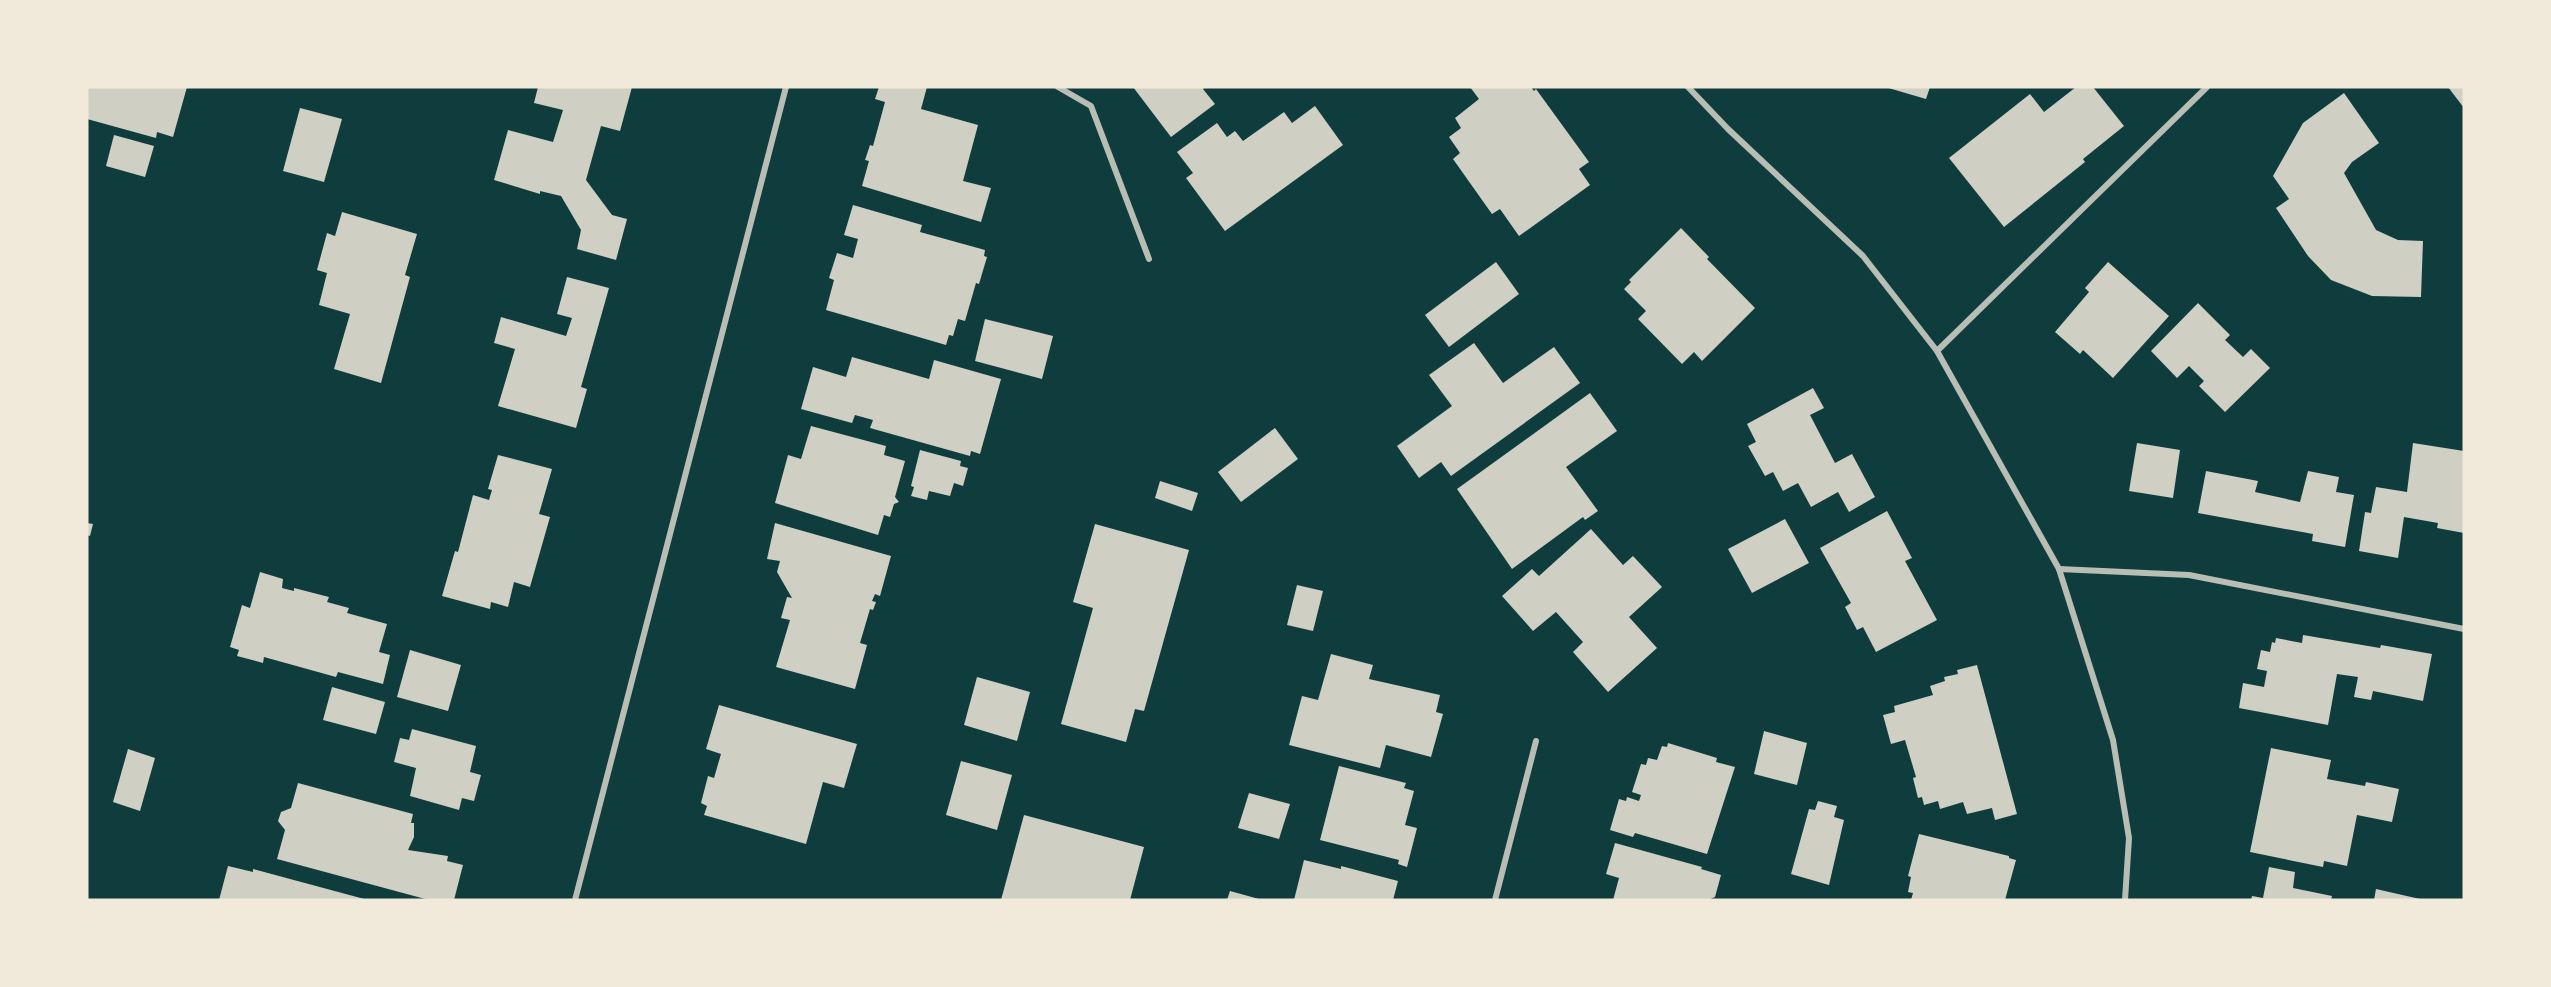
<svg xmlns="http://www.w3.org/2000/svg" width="2551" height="987" font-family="'DejaVu Sans',sans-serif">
	<rect width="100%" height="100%" fill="#0f3d3e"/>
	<g fill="#cfcfc3">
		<polygon points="87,87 187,87 173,137 157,132 156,138 87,119"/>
		<polygon points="538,87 632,87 620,131 601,126 586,180 612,215 627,219 616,260 577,249 581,230 561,196 540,191 540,194 494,180 508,130 553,142 563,110 534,103"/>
		<polygon points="879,87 927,87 921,109 978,125 963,181 991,188 981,222 862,186 869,161 865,160 870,145 873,146 885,102 875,99"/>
		<polygon points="1133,87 1205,87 1203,89 1215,104 1171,137"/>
		<polygon points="1470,87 1531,87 1534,91 1536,89 1589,162 1579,169 1590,185 1519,236 1500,209 1492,214 1453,159 1460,153 1449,137 1461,128 1455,118 1479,99"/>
		<polygon points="1885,87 1930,87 1926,99"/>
		<polygon points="2076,87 2093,87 2124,126 2083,159 2085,162 2004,227 1949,158 2030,94 2044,112"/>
		<polygon points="2448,87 2464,87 2464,108"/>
		<polygon points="2344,93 2379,143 2352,162 2344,173 2376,230 2398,240 2423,241 2421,297 2372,296 2331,280 2308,256 2276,208 2289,199 2273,176 2303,123"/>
		<polygon points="1315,106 1343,145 1225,231 1186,178 1193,173 1177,152 1217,123 1227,137 1235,131 1243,141 1284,112 1292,123"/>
		<polygon points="300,108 342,119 324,182 283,171"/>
		<polygon points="114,135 154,146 145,177 106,166"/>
		<polygon points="853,205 922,225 920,232 985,250 984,256 987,257 979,284 976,283 965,321 958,319 953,336 949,335 946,345 826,310 834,280 829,278 837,253 853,258 858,239 844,235"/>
		<polygon points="342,212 417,234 405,275 410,277 381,383 334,369 350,314 319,305 327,273 317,270 327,233 335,236"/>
		<polygon points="1681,228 1709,257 1707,259 1755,308 1702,361 1694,352 1682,364 1638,319 1646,311 1624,289 1631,282 1629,280"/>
		<polygon points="1496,262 1519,294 1449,347 1425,315"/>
		<polygon points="2108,262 2169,316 2113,378 2083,350 2080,354 2055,332 2089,292 2085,288"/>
		<polygon points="567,277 609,288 581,387 587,389 576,428 498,406 515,349 494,343 501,317 566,336 572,318 557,314"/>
		<polygon points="2198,303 2230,335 2225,340 2243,357 2251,349 2270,368 2225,412 2199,386 2204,381 2189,366 2177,378 2151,351"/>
		<polygon points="985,319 1053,336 1042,379 975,361"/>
		<polygon points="1474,343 1503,383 1554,347 1580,383 1451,476 1441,462 1419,478 1397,446 1452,406 1429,375"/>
		<polygon points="852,357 929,379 934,360 1001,379 980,454 971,451 970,456 870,428 873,420 855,415 852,423 801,409 813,367 846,377"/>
		<polygon points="1813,388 1824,408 1810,415 1835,463 1852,454 1875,497 1849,512 1838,492 1811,507 1798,483 1783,491 1773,472 1765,476 1748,446 1756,442 1747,424"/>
		<polygon points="1590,393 1617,431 1566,467 1598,511 1585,520 1583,517 1512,569 1457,489"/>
		<polygon points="811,426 886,446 884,455 905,461 895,497 899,502 894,504 890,517 884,515 878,535 775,503 788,455 801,459"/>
		<polygon points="1275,428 1298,459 1241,502 1218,472"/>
		<polygon points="2137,443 2180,450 2173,498 2129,491"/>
		<polygon points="2413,443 2464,451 2464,533 2437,528 2438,523 2404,517 2398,558 2359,551 2365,512 2371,513 2376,487 2407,492"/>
		<polygon points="920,450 961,461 960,466 968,468 963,486 954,483 950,496 929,491 927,500 911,496 914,487 911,486"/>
		<polygon points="498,455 552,469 539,514 550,517 530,587 514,582 508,607 491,602 490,609 442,596 455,551 458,552 473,495 489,500 492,490 488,489"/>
		<polygon points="2206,471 2258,481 2255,492 2300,502 2308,471 2339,477 2336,492 2354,495 2345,547 2312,541 2313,534 2198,513"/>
		<polygon points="1160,481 1198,493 1192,511 1155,498"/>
		<polygon points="1887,511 1912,558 1905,561 1937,620 1876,652 1863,627 1857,630 1845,607 1851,603 1820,548"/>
		<polygon points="1785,519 1809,563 1752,593 1728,549"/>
		<polygon points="87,523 93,524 90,536 87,535"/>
		<polygon points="775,523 891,556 880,596 875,594 872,601 876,602 873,610 870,609 860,643 867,645 855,689 776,667 790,620 781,618 787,597 792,598 777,572 780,561 767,559"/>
		<polygon points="1095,524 1189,550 1144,711 1135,709 1126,742 1061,724 1093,608 1073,602"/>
		<polygon points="1591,529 1623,565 1633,556 1662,587 1629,617 1657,648 1608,692 1573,652 1583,642 1556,612 1533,631 1502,596 1532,569 1539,576"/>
		<polygon points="260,572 283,579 282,588 294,591 294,588 329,597 327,602 349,608 347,613 387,624 379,652 390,655 383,684 338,672 336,677 264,657 263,663 237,656 239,650 230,647 242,605 250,608"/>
		<polygon points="1297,585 1323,591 1313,631 1287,625"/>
		<polygon points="2303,635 2380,648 2381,645 2432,654 2423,701 2373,691 2371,700 2354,697 2358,677 2337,674 2328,725 2239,708 2243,683 2264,687 2267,671 2257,669 2261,650 2270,652 2272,642 2275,643 2276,638 2302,643"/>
		<polygon points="410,650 461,665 448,711 397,697"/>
		<polygon points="1331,654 1373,665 1369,679 1440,695 1436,712 1443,714 1431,757 1386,745 1380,768 1289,745 1302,696 1318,700"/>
		<polygon points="1977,665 2017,814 1995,820 1992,808 1967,814 1963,802 1940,809 1938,801 1924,805 1922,797 1918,798 1913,778 1916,777 1905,740 1891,744 1883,715 1895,712 1894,706 1933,695 1930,686 1945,681 1944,677 1958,674 1957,670"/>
		<polygon points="977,677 1030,692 1017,741 964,725"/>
		<polygon points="332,687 385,702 376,734 323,720"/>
		<polygon points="719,705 857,744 844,788 823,782 806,844 704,815 707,806 701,803 708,776 714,778 721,754 706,749"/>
		<polygon points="412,729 476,746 470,772 481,775 474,801 462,798 459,810 410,796 416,768 394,762 400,738 409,740"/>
		<polygon points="1764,731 1807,743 1797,785 1754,774"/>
		<polygon points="1668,743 1717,758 1716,762 1735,767 1707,854 1635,833 1633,837 1610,830 1619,799 1626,801 1627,797 1639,801 1641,795 1632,792 1641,764 1646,765 1648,758 1657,760 1662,746 1667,747"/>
		<polygon points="2271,748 2331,760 2327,779 2365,786 2366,782 2399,789 2392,822 2357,815 2347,866 2324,861 2323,867 2250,852"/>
		<polygon points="128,749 155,758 140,811 113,802"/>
		<polygon points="961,761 1012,775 997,830 946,815"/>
		<polygon points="1339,766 1406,783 1404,788 1414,791 1405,825 1417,828 1407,867 1398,864 1399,860 1320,840"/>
		<polygon points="298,783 413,814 411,823 414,823 414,837 408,850 448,856 447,861 463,865 454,900 429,900 277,859 285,830 278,821 281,812 291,808"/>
		<polygon points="1249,793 1290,804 1279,839 1238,828"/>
		<polygon points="1818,801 1837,806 1834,817 1844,820 1829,885 1791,874 1809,809 1815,810"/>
		<polygon points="1024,815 1144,847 1130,900 1001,900"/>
		<polygon points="1919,834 2009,856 2009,858 2016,860 2005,900 1911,900 1913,893 1908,892 1911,877 1908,876"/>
		<polygon points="1615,843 1702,867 1701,869 1721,875 1715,897 1708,900 1613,900 1619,878 1606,874"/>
		<polygon points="1304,860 1341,869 1341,866 1398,881 1393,900 1294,900"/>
		<polygon points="228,866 253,872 253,869 368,900 219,900"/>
		<polygon points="2269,867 2295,872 2293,888 2332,896 2331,900 2251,900 2252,896 2263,898"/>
		<polygon points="2376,889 2420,899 2420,900 2374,900"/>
		<polygon points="1230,891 1259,899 1259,900 1227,900"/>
	</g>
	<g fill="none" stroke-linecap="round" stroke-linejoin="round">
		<g stroke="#b8beb3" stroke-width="6">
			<polyline points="1058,87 1091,106 1149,259"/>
			<polyline points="1688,87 1728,129 1863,256 1937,351 2059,569 2113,740 2129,838 2125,900"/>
			<polyline points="1937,351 2207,87"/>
			<polyline points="2059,569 2189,575 2464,629"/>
			<polyline points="575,900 786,87"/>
			<polyline points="1495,900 1536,741"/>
		</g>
	</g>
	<rect width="2551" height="987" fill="none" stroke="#f1e9da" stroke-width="177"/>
</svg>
